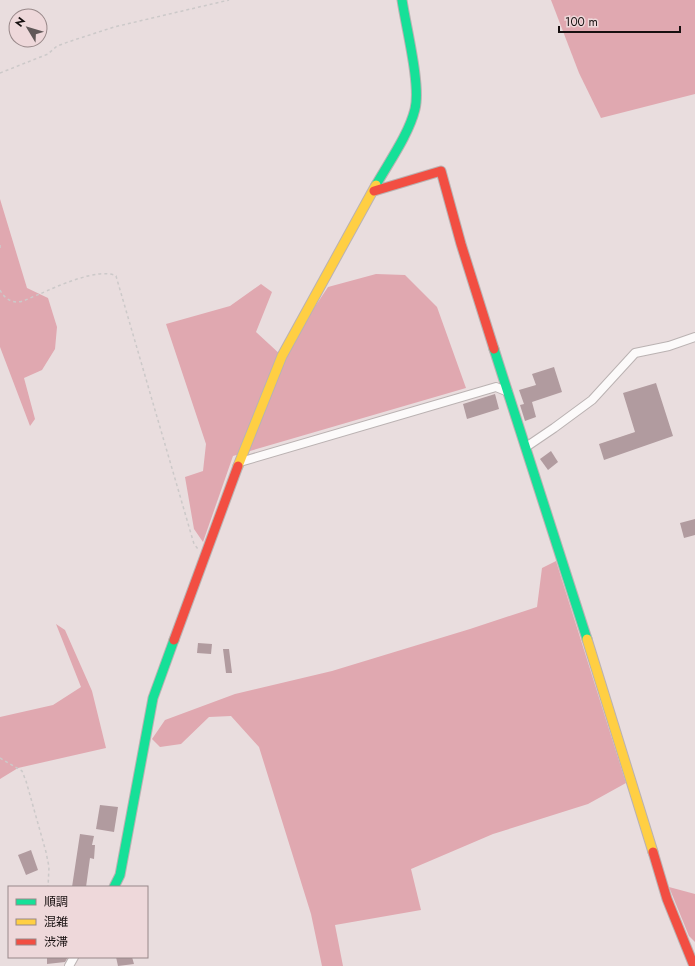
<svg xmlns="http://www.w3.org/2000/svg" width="695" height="966" font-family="Jost,'Noto Sans JP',sans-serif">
	<rect width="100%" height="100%" fill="#e9ddde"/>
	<g fill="#e0a8b0">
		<polygon points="551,0 695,0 695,94 601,118 579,73"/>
		<polygon points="0,199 27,288 48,298 57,327 55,349 42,370 24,378 35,419 30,426 0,347"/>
		<polygon points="376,274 405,275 437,307 466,388 233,456 203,542 194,529 185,477 203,471 206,444 166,324 230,306 261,284 272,292 256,332 282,356 328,287"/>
		<polygon points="556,561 626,783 588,804 493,834 411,869 421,910 335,925 343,966 322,966 311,914 259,747 231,716 209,717 181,744 160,747 152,739 165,720 235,694 332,671 470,629 537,607 542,568"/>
		<polygon points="56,624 65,630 92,691 106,748 18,768 0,779 0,717 53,705 81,687"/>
		<polygon points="669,887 695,894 695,942 689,936"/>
	</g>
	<g fill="#b19b9f">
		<polygon points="554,367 562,392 532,402 536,417 525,421 520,405 524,404 519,390 536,385 532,374"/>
		<polygon points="656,383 673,436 604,460 599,444 635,432 623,393"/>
		<polygon points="495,394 499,409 467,419 463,404"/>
		<polygon points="551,451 558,462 548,470 540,459"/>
		<polygon points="695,519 695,535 684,538 680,523"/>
		<polygon points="198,643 212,644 211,654 197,653"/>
		<polygon points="223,649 229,649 232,673 226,673"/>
		<polygon points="100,805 118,807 114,832 96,829"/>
		<polygon points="80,834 94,836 92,845 95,845 94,859 90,858 86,887 72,887"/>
		<polygon points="31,850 38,870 26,875 18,855"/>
		<polygon points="47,957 68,957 65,962 47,964"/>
		<polygon points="116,957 132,957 134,964 118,966"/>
	</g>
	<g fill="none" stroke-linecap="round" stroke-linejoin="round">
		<defs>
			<g id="street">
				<polyline points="526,447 554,428 592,400 635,353 669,346 695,337"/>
				<polyline points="240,462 496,387 508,392"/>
				<polyline points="69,966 74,957"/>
			</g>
			<g id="fast">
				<path d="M376,185C389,162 409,134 415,109C421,85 406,27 402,0"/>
				<polyline points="494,349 587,639"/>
				<polyline points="114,887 120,875 153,698 174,640"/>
			</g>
			<g id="slow">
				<polyline points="238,466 282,356 376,185"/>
				<polyline points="587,639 653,852"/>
			</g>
			<g id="jam">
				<polyline points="374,191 441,171 461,244 494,349"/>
				<polyline points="174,640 238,466"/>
				<polyline points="653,852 667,899 694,966"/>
			</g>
		</defs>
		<use href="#street" stroke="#bab2b2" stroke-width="10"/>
		<use href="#fast" stroke="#bab2b2" stroke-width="11"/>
		<use href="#slow" stroke="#bab2b2" stroke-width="11"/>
		<use href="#jam" stroke="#bab2b2" stroke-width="11"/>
		<g stroke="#ccc9c9" stroke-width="1.5" stroke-dasharray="3 3" stroke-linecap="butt">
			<polyline points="0,73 48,54 57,46 68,42 114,27 229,0"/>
			<polyline points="0,245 0,251"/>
			<path d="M0,290C3,296 9,302 17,302C24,302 33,296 40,294C57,286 100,267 116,276L194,544L198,549"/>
			<polyline points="0,758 22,771 26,781 46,852 49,867 48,887"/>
		</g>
		<use href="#street" stroke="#fcfafa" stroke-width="8"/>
		<use href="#fast" stroke="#16e098" stroke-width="9"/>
		<use href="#slow" stroke="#ffcf43" stroke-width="9"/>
		<use href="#jam" stroke="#f24e42" stroke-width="9"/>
	</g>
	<rect x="8" y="886" width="140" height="72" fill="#eed8da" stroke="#988889"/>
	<rect x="16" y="899" width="20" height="6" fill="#16e098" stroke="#988889"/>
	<text x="44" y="906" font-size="12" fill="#171010">順調</text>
	<rect x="16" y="919" width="20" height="6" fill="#ffcf43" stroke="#988889"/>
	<text x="44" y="926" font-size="12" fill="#171010">混雑</text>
	<rect x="16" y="939" width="20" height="6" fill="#f24e42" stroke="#988889"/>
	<text x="44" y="946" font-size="12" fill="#171010">渋滞</text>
	<g transform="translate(28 28) rotate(308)"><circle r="19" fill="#eed8da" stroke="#988889"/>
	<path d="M0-3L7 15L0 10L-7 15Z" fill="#605858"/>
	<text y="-6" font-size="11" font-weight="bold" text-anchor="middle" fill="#171010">N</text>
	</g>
	<path d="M559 26v6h121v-6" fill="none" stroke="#171010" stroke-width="2"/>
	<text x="565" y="26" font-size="12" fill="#171010" stroke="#eed8da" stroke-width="3" paint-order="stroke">100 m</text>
</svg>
